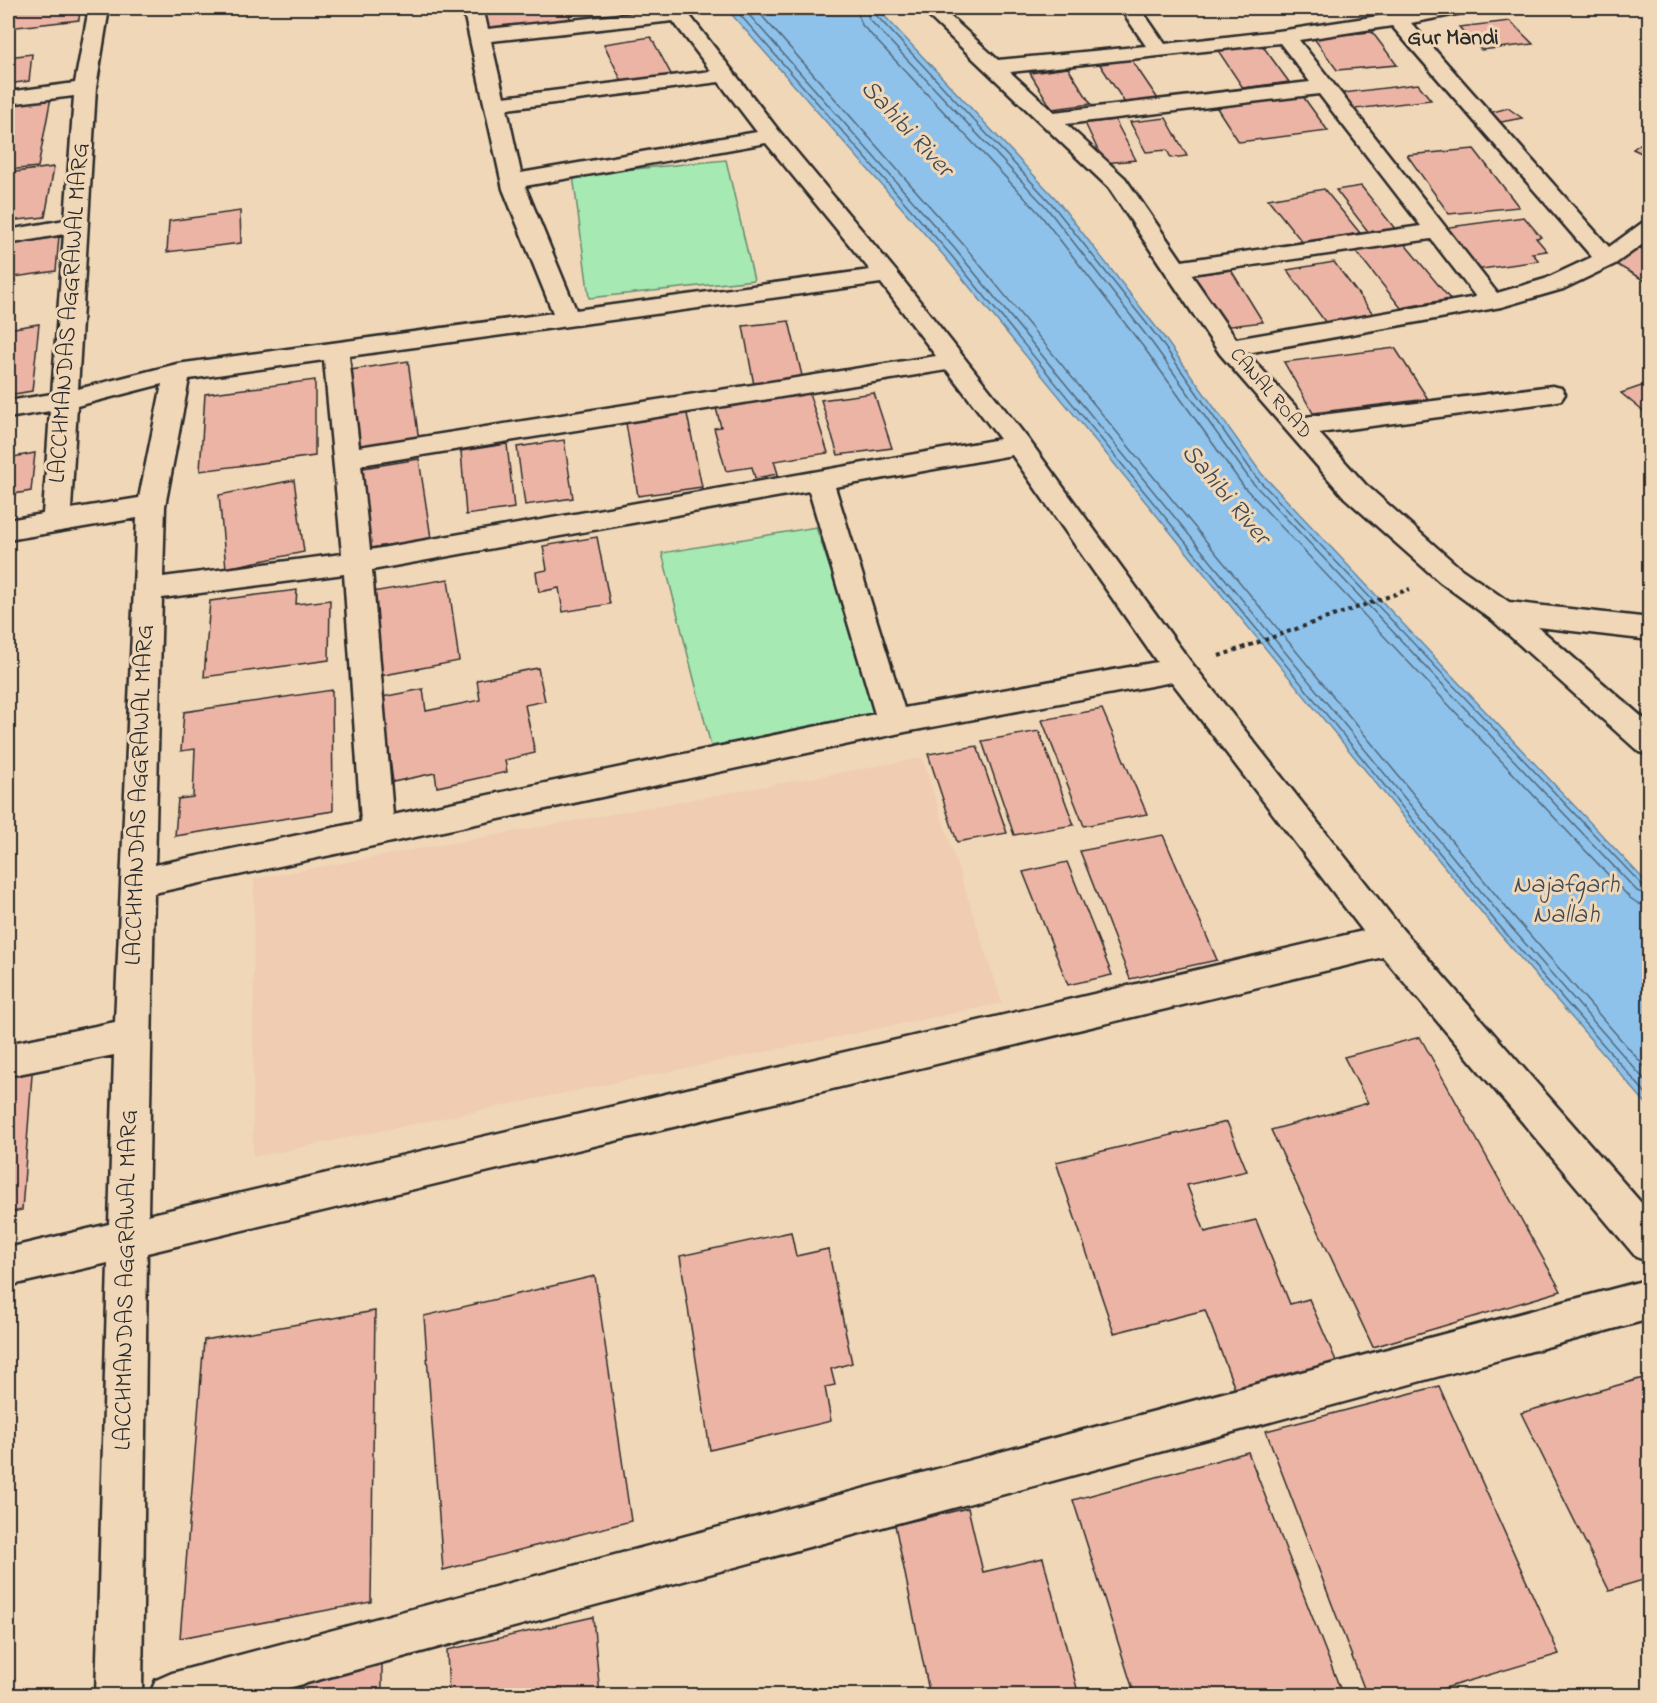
<svg xmlns="http://www.w3.org/2000/svg" width="1657" height="1703" font-family="'Indie Flower',sans-serif">
	<rect width="100%" height="100%" fill="#f0d7b8"/>
	<filter id="ink" filterUnits="userSpaceOnUse"><feTurbulence type="fractalNoise" baseFrequency=".0167" numOctaves="2"/><feDisplacementMap in="SourceGraphic" scale="12" xChannelSelector="R" yChannelSelector="G"/><feConvolveMatrix kernelMatrix="1 2 1 2 8 2 1 2 1" color-interpolation-filters="sRGB"/></filter>
	<g filter="url(#ink)">
		<polygon fill="#efccb2" points="922,758 1002,1003 253,1157 254,879"/>
		<g fill="#a6e9b3" stroke="#688a6f" stroke-width="1.5">
			<polygon points="726,160 754,280 589,298 573,175"/>
			<polygon points="816,527 879,713 711,746 662,553"/>
		</g>
		<polygon fill="#8ec2eb" stroke="#66869e" stroke-width="1.5" points="726,8 877,8 1056,199 1163,336 1261,473 1649,885 1649,1107 1492,925 945,257"/>
		<g fill="none" stroke-linecap="round" stroke-linejoin="round">
			<g stroke="#536778" stroke-width="1.5">
				<polyline points="734,8 950,254 1496,922 1650,1098"/>
				<polyline points="743,8 955,249 1502,917 1650,1086"/>
				<polyline points="755,8 962,243 1509,911 1650,1073"/>
				<polyline points="856,8 862,25 1039,213 1145,349 1244,487 1630,898 1639,904 1650,905"/>
				<polyline points="866,8 869,19 1046,207 1153,344 1251,481 1637,891 1650,896"/>
				<polyline points="873,8 875,14 1051,203 1159,339 1256,477 1643,886 1650,888"/>
			</g>
		</g>
		<g fill="#ecb4a4" stroke="#2b2b2b" stroke-width="1.5">
			<polygon points="8,8 80,8 79,20 8,28"/>
			<polygon points="481,8 567,8 571,21 487,32"/>
			<polygon points="1510,21 1533,44 1481,50 1459,27"/>
			<polygon points="1372,32 1397,65 1337,70 1313,37"/>
			<polygon points="651,37 672,76 623,84 604,44"/>
			<polygon points="1262,45 1289,82 1243,88 1217,49"/>
			<polygon points="32,54 29,81 8,84 8,57"/>
			<polygon points="1131,59 1158,99 1125,103 1099,63"/>
			<polygon points="1068,68 1091,104 1052,109 1030,73"/>
			<polygon points="1418,84 1431,100 1355,109 1343,93"/>
			<polygon points="1302,95 1328,131 1239,142 1215,105"/>
			<polygon points="51,97 38,167 8,170 8,102"/>
			<polygon points="1508,108 1522,118 1496,123 1485,114"/>
			<polygon points="1166,118 1187,156 1171,158 1167,150 1146,152 1130,122"/>
			<polygon points="1115,120 1136,160 1104,163 1085,123"/>
			<polygon points="1650,137 1650,157 1633,149"/>
			<polygon points="1474,149 1519,207 1449,214 1407,155"/>
			<polygon points="54,167 45,217 8,221 8,173"/>
			<polygon points="1361,186 1396,230 1370,234 1336,190"/>
			<polygon points="1324,189 1360,233 1303,243 1268,199"/>
			<polygon points="240,211 241,243 167,252 169,221"/>
			<polygon points="1524,217 1541,237 1536,238 1547,251 1532,253 1539,261 1475,270 1442,228"/>
			<polygon points="59,236 56,271 8,278 8,244"/>
			<polygon points="1403,242 1450,299 1401,308 1355,250"/>
			<polygon points="1650,243 1650,284 1614,263"/>
			<polygon points="1334,262 1374,315 1326,323 1287,270"/>
			<polygon points="1231,270 1263,322 1223,327 1193,275"/>
			<polygon points="789,321 803,380 754,385 743,326"/>
			<polygon points="39,324 32,391 8,395 8,329"/>
			<polygon points="1395,348 1428,399 1313,413 1284,362"/>
			<polygon points="408,361 419,441 358,451 351,370"/>
			<polygon points="315,380 315,456 200,471 205,394"/>
			<polygon points="1650,383 1650,417 1621,393"/>
			<polygon points="808,390 828,453 774,461 778,474 755,478 752,467 726,471 714,428 721,427 716,408 755,402 754,398"/>
			<polygon points="874,393 892,448 838,455 821,400"/>
			<polygon points="686,409 702,487 638,496 625,417"/>
			<polygon points="564,440 573,498 525,505 517,447"/>
			<polygon points="507,444 514,508 466,515 461,451"/>
			<polygon points="35,453 31,491 8,495 8,458"/>
			<polygon points="419,459 431,538 366,549 357,469"/>
			<polygon points="294,480 304,552 226,568 219,495"/>
			<polygon points="597,537 610,604 563,612 559,588 539,592 536,572 547,570 543,546"/>
			<polygon points="448,579 459,661 379,676 372,592"/>
			<polygon points="297,590 296,604 330,600 329,660 204,677 210,601"/>
			<polygon points="538,668 545,701 525,705 535,753 505,760 507,772 437,787 435,773 393,782 382,697 423,689 426,711 480,700 477,680"/>
			<polygon points="332,690 333,811 175,836 178,799 193,797 195,749 181,751 184,712"/>
			<polygon points="1102,709 1147,814 1084,826 1042,720"/>
			<polygon points="1039,731 1074,825 1014,835 982,741"/>
			<polygon points="977,746 1007,833 957,842 928,754"/>
			<polygon points="1163,835 1217,960 1130,979 1080,851"/>
			<polygon points="1067,862 1112,975 1068,985 1023,872"/>
			<polygon points="1420,1037 1561,1291 1373,1347 1271,1130 1368,1103 1344,1057"/>
			<polygon points="33,1061 22,1210 8,1213 8,1067"/>
			<polygon points="1227,1122 1247,1171 1187,1185 1205,1232 1256,1220 1290,1304 1309,1299 1337,1363 1235,1389 1205,1310 1114,1333 1056,1162"/>
			<polygon points="791,1232 796,1256 828,1249 852,1363 831,1369 835,1385 825,1387 831,1421 710,1450 680,1256"/>
			<polygon points="595,1276 631,1521 443,1570 424,1316"/>
			<polygon points="375,1311 371,1602 180,1638 204,1340"/>
			<polygon points="1643,1378 1650,1389 1650,1578 1609,1590 1521,1413"/>
			<polygon points="1439,1386 1559,1654 1418,1696 1367,1696 1266,1431"/>
			<polygon points="1248,1452 1343,1696 1135,1696 1073,1500"/>
			<polygon points="968,1508 983,1572 1043,1558 1079,1696 930,1696 895,1525"/>
			<polygon points="593,1617 600,1696 449,1696 447,1650"/>
			<polygon points="382,1662 382,1696 208,1696"/>
		</g>
		<g fill="none" stroke-linecap="round" stroke-linejoin="round">
			<defs>
				<g id="street">
					<path d="M89,8H109L96,88L78,389L177,364L553,313L503,189L463,8H483L488,29L665,10L664,8H684L779,131L895,270L1028,439L1190,661L1402,929L1650,1213V1262L1636,1257L1383,957L147,1253L142,1696H96L108,1263L8,1286V1248L109,1224L114,1055L8,1076V1044L115,1022L137,518L8,540V520L43,514L50,411L8,418V401L52,394L64,234L8,244V230L65,220L74,96L8,104V92L75,83ZM673,21L711,71L504,97L491,41ZM719,82L757,132L521,173L507,109ZM766,143L870,270L576,310L525,186ZM881,283L936,356L359,447L349,356ZM324,360L342,554L163,577L165,506L189,379ZM947,370L1000,439L370,550L361,465ZM162,384L139,498L71,509L77,406ZM1012,455L1157,662L904,708L835,487ZM809,491L875,714L393,815L372,570ZM344,574L361,822L155,865L162,598ZM1172,682L1363,931L148,1215L154,893L905,732Z"/>
					<path d="M920,8H941L998,60L1146,46L1120,8H1140L1165,44L1286,30L1431,8H1470L1467,12L1411,23L1609,247L1642,223L1650,221V239L1615,264L1563,289L1501,307L1247,353L1305,417L1552,386L1561,388L1565,394L1561,400L1552,402L1319,433L1365,484L1460,568L1509,602L1650,618V640L1538,627L1650,724V755L1639,752L1492,620L1440,582L1345,498L1220,354L1109,188ZM1392,26L1592,257L1545,279L1497,293L1299,40ZM1280,43L1310,82L1054,112L1010,72ZM1319,94L1421,226L1182,261L1125,178L1066,124ZM1431,239L1476,297L1236,339L1191,274Z"/>
					<polygon points="1650,1279 1650,1319 259,1696 149,1696 156,1680 172,1673"/>
				</g>
			</defs>
			<use href="#street" stroke="#2b2b2b" stroke-width="5"/>
			<polyline stroke="#2b2b2b" stroke-width="4" stroke-dasharray="4 4" stroke-linecap="butt" points="1219,656 1410,589"/>
			<use href="#street" fill="#f0d7b8" fill-rule="evenodd"/>
		</g>
	</g>
	<g text-anchor="middle" dominant-baseline="central" stroke-width="6" stroke-linejoin="round" paint-order="stroke">
		<g font-size="20" fill="#2b2b2b" stroke="#f0d7b8">
			<text transform="translate(1270 394) rotate(49)">CANAL ROAD</text>
		</g>
		<g font-size="22" font-weight="bold" fill="#2b2b2b" stroke="#f0d7b8">
			<text x="1453" y="39">Gur Mandi</text>
		</g>
		<g font-size="24" fill="#2b2b2b" stroke="#f0d7b8">
			<text transform="translate(70 313) rotate(-86)">LACCHMANDAS AGGRAWAL MARG</text>
			<text transform="translate(140 795) rotate(-88)">LACCHMANDAS AGGRAWAL MARG</text>
			<text transform="translate(127 1280) rotate(-89)">LACCHMANDAS AGGRAWAL MARG</text>
		</g>
		<g font-size="26" font-style="italic" fill="#3f4951" stroke="#f0d7b8">
			<text transform="translate(906 129) rotate(47)">Sahibi River</text>
			<text transform="translate(1225 495) rotate(50)">Sahibi River</text>
			<text x="1566" y="886">Najafgarh<tspan x="1566" dy="30">Nallah</tspan></text>
		</g>
	</g>
	<rect width="1657" height="1703" fill="none" stroke="#f0d7b8" stroke-width="30"/>
	<rect x="15" y="15" width="1627" height="1673" fill="none" stroke="#2b2b2b" stroke-width="2" filter="url(#ink)"/>
</svg>
